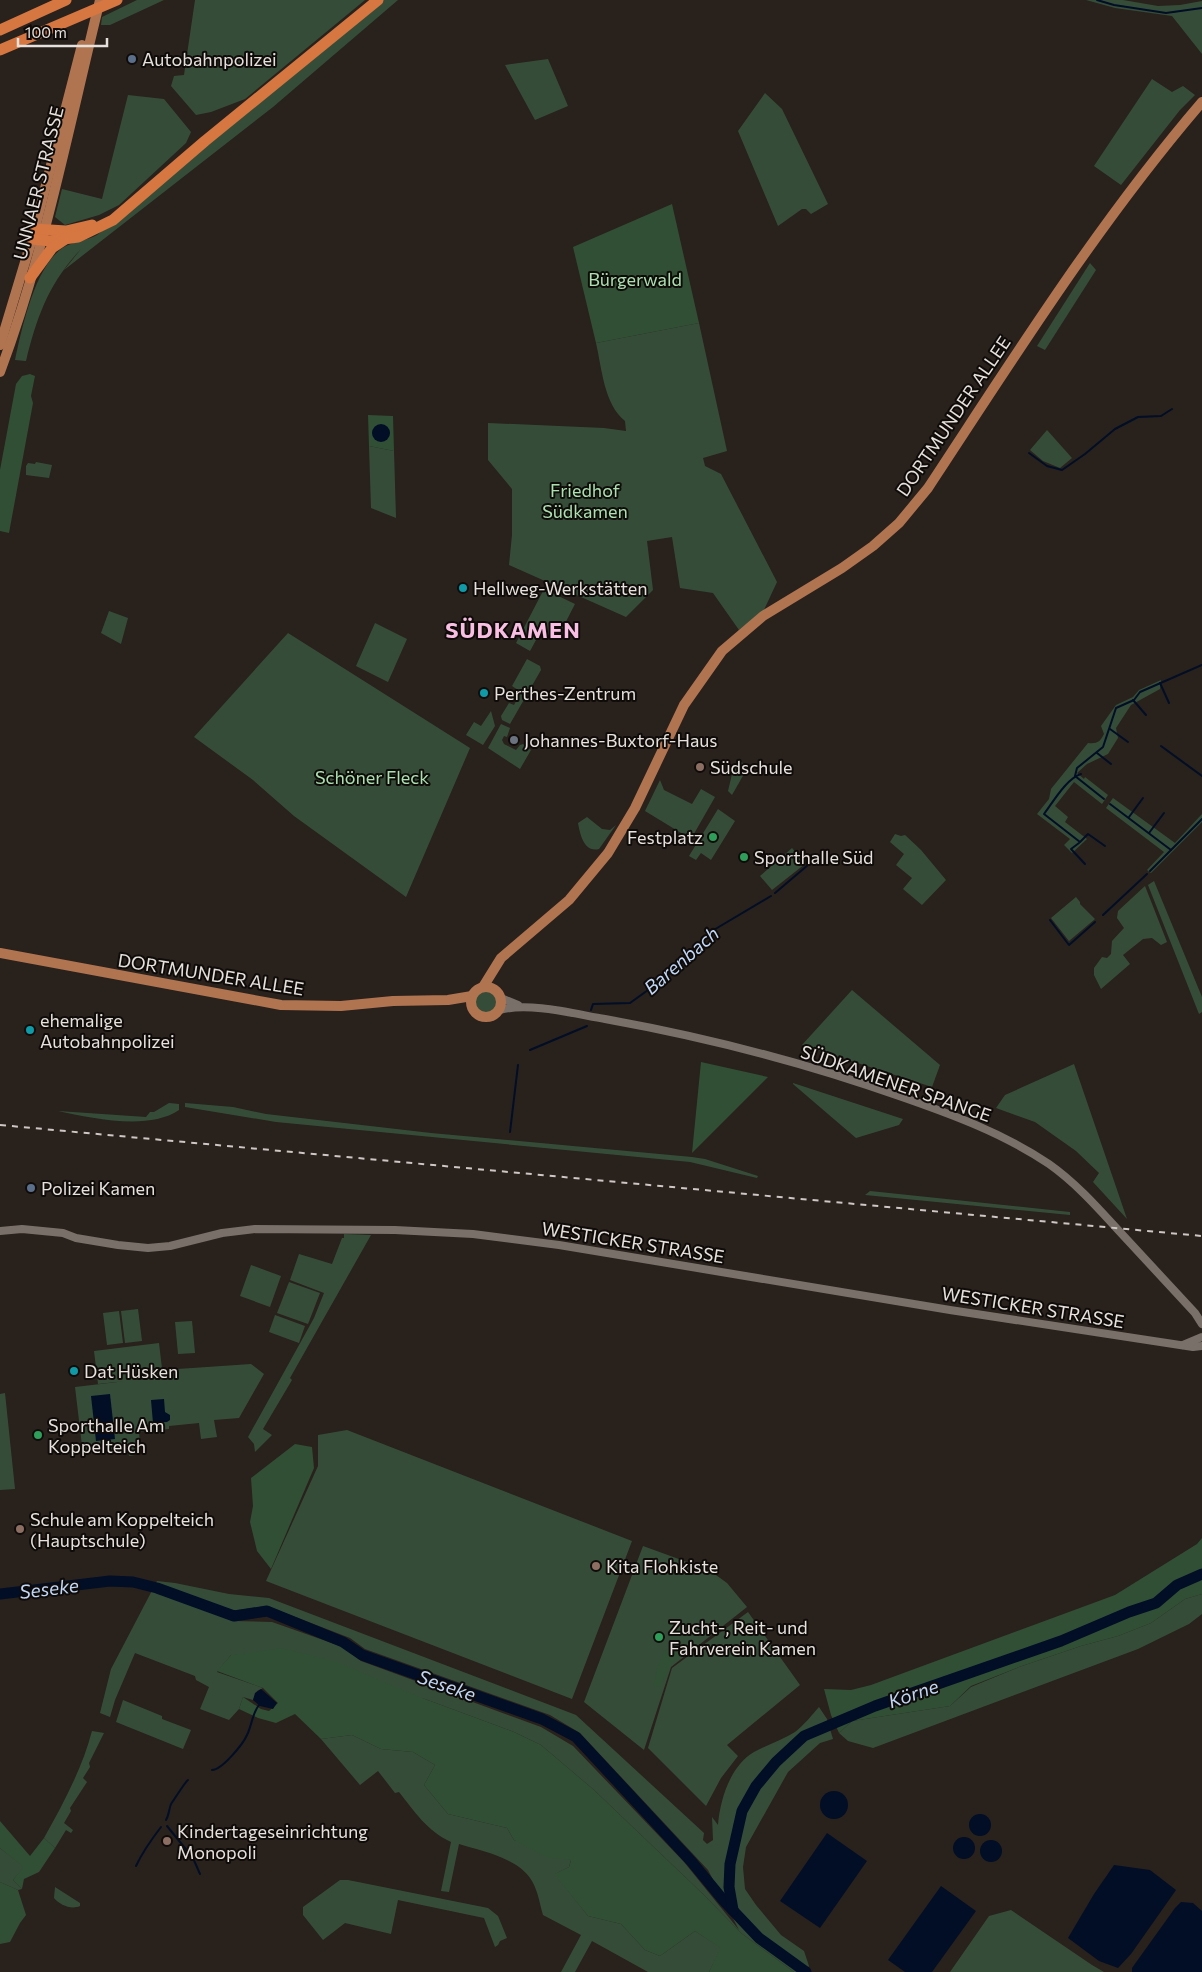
<svg xmlns="http://www.w3.org/2000/svg" width="1202" height="1972" font-family="Commissioner,sans-serif">
	<rect width="100%" height="100%" fill="#29211c"/>
	<g fill="#354d38" fill-rule="evenodd">
		<polygon points="137,0 164,0 110,25 101,25 102,17"/>
		<polygon points="195,0 365,0 245,99 211,112 196,115 171,86 174,76 184,75"/>
		<path d="M383,0H398L273,107L64,270L81,249C49,283 37,316 26,361L15,360C22,328 35,265 64,247C75,241 86,241 97,235Z"/>
		<polygon points="1086,0 1123,0 1158,6 1180,5 1202,1 1202,54 1172,16 1115,8"/>
		<polygon points="548,59 568,106 535,120 505,65"/>
		<polygon points="1152,79 1172,92 1183,86 1195,95 1180,110 1121,185 1094,166"/>
		<polygon points="765,93 782,109 828,204 811,214 806,209 802,209 778,226 738,131"/>
		<polygon points="128,95 164,99 191,132 186,143 119,205 99,215 65,225 55,217 62,189 102,199"/>
		<polygon points="1090,263 1096,270 1045,350 1037,346"/>
		<path d="M699,323L727,451L703,458L705,466L721,474L777,582L763,612L739,630L713,593L680,588L672,537L647,541L653,590L626,617L509,565L512,535V489L488,460V423L604,428L626,431L625,421C604,404 602,369 596,343Z"/>
		<polygon points="1047,430 1072,458 1060,468 1043,461 1030,450"/>
		<polygon points="369,446 394,451 396,518 371,508"/>
		<polygon points="36,462 52,465 49,478 26,475 26,466 28,463 35,464"/>
		<polygon points="546,590 575,604 557,639 541,631 530,651 516,643 543,591"/>
		<polygon points="109,611 128,618 121,644 101,633"/>
		<polygon points="375,623 407,639 388,682 356,666"/>
		<polygon points="288,633 470,748 406,897 294,816 253,780 194,737"/>
		<polygon points="527,659 540,666 541,670 510,724 502,720 501,716 509,703 514,705 521,692 512,686"/>
		<path d="M1161,680L1160,689L1131,705L1116,728L1118,738L1108,754L1087,764L1077,773L1084,779L1085,777L1108,795L1102,804L1074,782L1055,806L1068,817L1065,822L1087,839L1072,853L1064,845L1070,839L1037,814L1049,799L1051,789L1088,743C1097,744 1100,742 1104,734L1101,726L1116,705L1133,697L1139,690Z"/>
		<polygon points="491,711 495,726 483,745 466,735 474,722 481,726"/>
		<polygon points="501,724 510,728 507,737 504,736 502,740 504,744 516,750 520,745 523,744 531,750 520,769 488,748"/>
		<polygon points="740,761 748,767 732,795 728,791 733,770"/>
		<polygon points="660,780 664,790 692,804 701,789 715,797 691,839 645,811"/>
		<polygon points="1113,798 1175,843 1202,814 1202,822 1151,873 1147,870 1164,852 1106,808"/>
		<polygon points="718,809 735,821 711,860 701,853 696,860 689,856"/>
		<path d="M587,817L602,829L610,830L616,825L599,849C584,853 580,834 578,823Z"/>
		<polygon points="895,834 901,836 905,835 921,850 946,880 922,905 903,889 912,878 896,865 904,854 890,842"/>
		<polygon points="792,848 805,864 772,890 760,876"/>
		<polygon points="1154,881 1202,997 1202,1012 1199,1014 1148,885"/>
		<polygon points="1145,886 1167,942 1161,945 1152,938 1143,939 1123,955 1130,964 1101,989 1094,975 1094,968 1102,957 1107,958 1111,954 1112,941 1124,928 1117,918 1118,911"/>
		<polygon points="1076,897 1080,902 1080,904 1095,919 1069,941 1051,918"/>
		<polygon points="852,990 940,1065 932,1087 802,1045"/>
		<circle cx="486" cy="1002" r="12"/>
		<polygon points="1074,1064 1127,1219 1093,1182 1099,1173 1076,1151 1035,1122 996,1108 1005,1095"/>
		<polygon points="793,1084 793,1083 903,1119 899,1125 856,1138"/>
		<path d="M169,1103L179,1104V1110C148,1131 92,1118 58,1111L146,1117L150,1112H154Z"/>
		<polygon points="185,1103 233,1107 266,1114 431,1133 692,1157 705,1159 758,1176 757,1178 690,1162 276,1122 185,1107"/>
		<polygon points="870,1191 1070,1212 1070,1215 865,1195"/>
		<polygon points="344,1234 371,1235 290,1378 292,1380 263,1429 272,1435 255,1452 254,1444 248,1437 314,1318 324,1293 290,1280 299,1254 332,1264 342,1238 344,1238"/>
		<polygon points="251,1265 281,1276 270,1307 240,1296"/>
		<polygon points="289,1282 320,1293 308,1324 277,1313"/>
		<polygon points="138,1309 142,1341 125,1343 121,1311"/>
		<polygon points="119,1311 123,1343 107,1345 103,1313"/>
		<polygon points="275,1315 305,1326 299,1343 269,1332"/>
		<polygon points="192,1321 195,1353 178,1354 175,1322"/>
		<polygon points="159,1343 163,1377 163,1370 251,1364 264,1374 239,1418 214,1420 217,1437 201,1439 199,1423 169,1426 169,1429 139,1432 140,1445 134,1445 135,1455 129,1456 128,1448 83,1454 75,1387 126,1381 98,1384 94,1351"/>
		<polygon points="5,1393 15,1489 0,1490 0,1394"/>
		<polygon points="347,1430 632,1541 572,1699 266,1581 318,1466 318,1435"/>
		<polygon points="643,1546 709,1570 727,1583 747,1607 671,1667 644,1750 584,1702"/>
		<path d="M157,1581L175,1583L229,1594L269,1598L576,1715L704,1833L703,1840L707,1844L713,1840L712,1817L718,1825C720,1800 730,1766 754,1752C767,1745 782,1740 795,1732C804,1725 812,1715 819,1707L827,1719L833,1739L820,1743L788,1772L746,1847L743,1867L745,1889L756,1905L781,1935L804,1951L809,1966L805,1972H794L741,1933L704,1895L594,1790L541,1745L514,1732L425,1699L231,1655L217,1672L263,1688L257,1691L253,1700L243,1697L239,1709L229,1720L200,1709L209,1687L196,1680L195,1676L135,1653L115,1700L110,1717L100,1713L111,1669ZM267,1606L350,1638L365,1649L550,1715L580,1733L708,1870L739,1930L684,1862L573,1746L541,1727L361,1661L343,1647L272,1622L231,1621L223,1608L232,1611Z"/>
		<polygon points="1202,1594 1202,1614 1189,1624 1138,1649 873,1748 848,1741 839,1733 852,1721 950,1706 971,1687 1019,1667 1081,1646 1118,1636 1151,1623 1185,1599"/>
		<polygon points="748,1612 800,1685 727,1745 738,1756 721,1778 706,1806 648,1748 672,1668"/>
		<polygon points="123,1700 162,1716 162,1719 191,1730 183,1749 116,1722"/>
		<path d="M92,1731L104,1733L89,1763L90,1767L83,1778L87,1782L70,1808L71,1811L64,1823L73,1830L71,1833L66,1830L55,1848L44,1838C63,1804 82,1769 92,1731Z"/>
		<path d="M352,1735L381,1749L413,1752L435,1765L424,1785L448,1814L507,1828L514,1840L571,1860L569,1867L555,1874L588,1916L621,1924L645,1950L660,1956L695,1931L721,1948L709,1972H648L592,1941L575,1972H561L581,1935L543,1915C540,1905 538,1891 532,1881C519,1858 482,1851 459,1844L449,1892L441,1891L451,1842C427,1831 415,1812 399,1792L395,1793L378,1771L360,1785L321,1739Z"/>
		<polygon points="0,1848 24,1867 13,1880 22,1889 18,1890 0,1882"/>
		<polygon points="340,1880 348,1880 488,1908 498,1916 507,1938 500,1941 498,1945 495,1947 484,1918 398,1900 391,1934 345,1923 323,1940 303,1915 303,1907"/>
		<path d="M55,1887L80,1903V1906C71,1910 60,1905 54,1898Z"/>
		<polygon points="1011,1910 1092,1965 1104,1972 950,1972 989,1916"/>
	</g>
	<g fill="#314f35">
		<polygon points="672,204 699,323 596,343 573,247"/>
		<polygon points="30,374 35,376 31,396 33,403 9,533 0,531 0,470 16,384 22,376"/>
		<polygon points="368,415 393,416 394,451 369,446"/>
		<polygon points="701,1062 768,1077 692,1153"/>
		<polygon points="295,1444 312,1447 314,1468 271,1569 257,1551 250,1522 253,1506 251,1478"/>
		<polygon points="1202,1538 1202,1594 1185,1599 1151,1623 1118,1636 1081,1646 1019,1667 971,1686 950,1706 852,1721 839,1733 831,1715 824,1689 851,1690 871,1685 1115,1595 1197,1544"/>
		<polygon points="679,1645 682,1653 672,1664 660,1687 653,1686 658,1665 664,1651"/>
		<polygon points="282,1648 335,1661 425,1699 514,1732 541,1745 594,1790 704,1895 741,1933 794,1972 709,1972 720,1948 695,1931 660,1956 645,1950 621,1924 588,1916 554,1874 569,1867 571,1860 547,1858 514,1840 507,1828 448,1814 424,1785 435,1765 413,1752 381,1749 352,1735 321,1739 295,1714 276,1723 258,1718 239,1709 243,1697 261,1709 269,1711 278,1703 263,1688 217,1671 231,1655"/>
		<polygon points="0,1821 30,1856 44,1838 55,1848 39,1872 24,1879 22,1889 13,1880 23,1867 0,1848"/>
		<polygon points="0,1882 18,1890 26,1915 20,1923 10,1942 0,1944"/>
	</g>
	<g fill="#010e26">
		<circle cx="381" cy="433" r="9"/>
		<polygon points="110,1394 115,1439 96,1441 91,1396"/>
		<polygon points="164,1399 165,1412 170,1415 170,1420 167,1422 153,1423 151,1400"/>
		<polygon points="261,1689 277,1703 273,1709 260,1706 253,1700 255,1693"/>
		<circle cx="834" cy="1805" r="14"/>
		<circle cx="980" cy="1825" r="11"/>
		<polygon points="827,1833 867,1861 820,1928 780,1901"/>
		<circle cx="964" cy="1848" r="11"/>
		<circle cx="991" cy="1851" r="11"/>
		<polygon points="1114,1865 1150,1870 1176,1890 1131,1954 1118,1968 1099,1961 1068,1938 1094,1894"/>
		<polygon points="941,1886 976,1911 932,1972 905,1972 888,1960"/>
		<polygon points="1181,1902 1193,1903 1202,1911 1202,1972 1132,1972 1132,1968 1175,1908"/>
	</g>
	<g fill="none" stroke-linecap="round" stroke-linejoin="round">
		<g stroke="#010e26" stroke-width="2">
			<polyline points="1097,0 1114,5 1166,13 1202,8"/>
			<polyline points="1029,453 1047,466 1062,470 1085,454 1115,429 1138,417 1161,416 1172,409"/>
			<polyline points="1160,683 1169,703"/>
			<polyline points="1133,700 1146,715"/>
			<polyline points="1110,729 1128,742"/>
			<polyline points="1161,746 1202,776"/>
			<polyline points="1097,753 1111,764"/>
			<path d="M1081,774C1067,778 1053,802 1044,814L1080,842L1088,834L1105,846"/>
			<polyline points="1104,799 1075,776 1077,768 1103,747 1116,708 1134,700 1140,692 1202,665"/>
			<polyline points="1110,804 1171,850 1150,871"/>
			<polyline points="1129,817 1143,798"/>
			<polyline points="1149,833 1164,813"/>
			<polyline points="1079,843 1071,849 1085,864"/>
			<polyline points="1171,850 1202,819"/>
			<polyline points="775,893 808,865"/>
			<polyline points="1103,915 1147,874"/>
			<polyline points="1050,920 1069,945 1095,922"/>
			<polyline points="591,1010 593,1004 630,1003 662,980 692,953 712,931 771,896"/>
			<polyline points="530,1050 587,1026"/>
			<polyline points="510,1132 518,1065"/>
			<path d="M212,1770C222,1770 243,1744 247,1735C252,1725 252,1714 259,1705"/>
			<path d="M166,1820C169,1815 169,1809 171,1804C174,1800 185,1782 188,1780"/>
			<polyline points="167,1826 193,1858 200,1874"/>
			<path d="M136,1866C143,1851 151,1840 161,1827"/>
		</g>
		<g stroke="#010e26" stroke-width="11">
			<polyline points="0,1594 110,1581 133,1582 157,1588 234,1616 267,1611 343,1642 362,1655 542,1719 576,1737 691,1861 724,1901 759,1938 806,1972"/>
			<polyline points="733,1910 729,1887 730,1864 742,1811 756,1786 776,1762 804,1736 875,1706 1061,1641 1129,1612 1156,1603 1177,1585 1202,1574"/>
		</g>
		<g stroke="#79706a" stroke-width="8">
			<polyline points="501,998 518,1005"/>
			<path d="M500,1010C529,1002 575,1014 605,1019C705,1037 803,1062 899,1096C951,1114 1003,1133 1049,1164C1076,1183 1098,1208 1120,1232C1145,1259 1170,1286 1195,1313L1202,1324"/>
			<polyline points="0,1231 22,1229 63,1233 76,1238 118,1245 148,1248 170,1246 222,1233 255,1229 395,1230 473,1234 559,1245 950,1310 1193,1347 1202,1346"/>
			<polyline points="1183,1345 1202,1337"/>
		</g>
		<g stroke="#b17451" stroke-width="10">
			<polyline points="0,345 32,239 82,45"/>
			<path d="M0,372C45,252 69,125 100,0"/>
			<polyline points="0,953 281,1005 341,1006 393,1001 448,1000 472,996"/>
			<circle cx="486" cy="1002" r="15"/>
			<path d="M483,987L501,958L569,900L608,853L635,808L684,705L722,651L763,616L842,568L873,546L899,523L928,488C1015,356 1099,222 1202,102"/>
		</g>
		<g stroke="#d67641" stroke-width="11">
			<polyline points="0,30 66,0"/>
			<polyline points="0,50 117,0"/>
			<polyline points="34,229 66,231 92,225"/>
			<polyline points="32,239 50,241 78,237 113,220 205,141 378,0"/>
			<polyline points="30,278 52,248 64,240"/>
		</g>
		<polyline stroke="#cec7c4" stroke-width="2" stroke-dasharray="6 6" stroke-linecap="butt" points="0,1125 1202,1236"/>
	</g>
	<g fill="#5c6f8a" stroke="#0f0b09" stroke-width="2">
		<circle cx="132" cy="59" r="5"/>
		<circle cx="31" cy="1188" r="5"/>
	</g>
	<g fill="#0f9aa8" stroke="#0f0b09" stroke-width="2">
		<circle cx="463" cy="588" r="5"/>
		<circle cx="484" cy="693" r="5"/>
		<circle cx="30" cy="1030" r="5"/>
		<circle cx="74" cy="1371" r="5"/>
	</g>
	<circle fill="#6b7280" stroke="#0f0b09" stroke-width="2" cx="514" cy="740" r="5"/>
	<g fill="#8d6e63" stroke="#0f0b09" stroke-width="2">
		<circle cx="700" cy="767" r="5"/>
		<circle cx="20" cy="1529" r="5"/>
		<circle cx="596" cy="1566" r="5"/>
		<circle cx="167" cy="1841" r="5"/>
	</g>
	<g fill="#2e9e5b" stroke="#0f0b09" stroke-width="2">
		<circle cx="713" cy="837" r="5"/>
		<circle cx="744" cy="857" r="5"/>
		<circle cx="38" cy="1435" r="5"/>
		<circle cx="659" cy="1637" r="5"/>
	</g>
	<g text-anchor="middle" dominant-baseline="central" stroke-width="4" stroke-linejoin="round" paint-order="stroke">
		<g font-size="18" fill="#e7e1de" stroke="#0f0b09" text-anchor="start">
			<text x="142" y="59">Autobahnpolizei</text>
			<text x="473" y="588">Hellweg-Werkstätten</text>
			<text x="494" y="693">Perthes-Zentrum</text>
			<text x="524" y="740">Johannes-Buxtorf-Haus</text>
			<text x="710" y="767">Südschule</text>
			<text x="703" y="837" text-anchor="end">Festplatz</text>
			<text x="754" y="857">Sporthalle Süd</text>
			<text x="40" y="1020">ehemalige<tspan x="40" dy="21">Autobahnpolizei</tspan></text>
			<text x="41" y="1188">Polizei Kamen</text>
			<text x="84" y="1371">Dat Hüsken</text>
			<text x="48" y="1425">Sporthalle Am<tspan x="48" dy="21">Koppelteich</tspan></text>
			<text x="30" y="1519">Schule am Koppelteich<tspan x="30" dy="21">(Hauptschule)</tspan></text>
			<text x="606" y="1566">Kita Flohkiste</text>
			<text x="669" y="1627">Zucht-, Reit- und<tspan x="669" dy="21">Fahrverein Kamen</tspan></text>
			<text x="177" y="1831">Kindertageseinrichtung<tspan x="177" dy="21">Monopoli</tspan></text>
		</g>
		<g font-size="18" fill="#e7e1de" stroke="#0f0b09">
			<text transform="translate(38 183) rotate(-76)">UNNAER STRASSE</text>
			<text transform="translate(953 416) rotate(-56)">DORTMUNDER ALLEE</text>
			<text transform="translate(211 974) rotate(9)">DORTMUNDER ALLEE</text>
			<text transform="translate(896 1083) rotate(19)">SÜDKAMENER SPANGE</text>
			<text transform="translate(633 1242) rotate(9)">WESTICKER STRASSE</text>
			<text transform="translate(1033 1307) rotate(9)">WESTICKER STRASSE</text>
		</g>
		<g font-size="18" fill="#abe1b1" stroke="#0f0b09">
			<text x="635" y="279">Bürgerwald</text>
			<text x="585" y="490">Friedhof<tspan x="585" dy="21">Südkamen</tspan></text>
			<text x="372" y="777">Schöner Fleck</text>
		</g>
		<g font-size="19" font-style="italic" fill="#c0d7f8" stroke="#0f0b09">
			<text transform="translate(681 960) rotate(-41)">Barenbach</text>
			<text transform="translate(49 1588) rotate(-7)">Seseke</text>
			<text transform="translate(447 1685) rotate(19)">Seseke</text>
			<text transform="translate(913 1693) rotate(-19)">Körne</text>
		</g>
		<g font-size="22" font-weight="bold" letter-spacing="1" fill="#f8bfe3" stroke="#0f0b09">
			<text x="513" y="629">SÜDKAMEN</text>
		</g>
	</g>
	<path d="M18 38v8h89v-8" fill="none" stroke="#e7e1de" stroke-width="2.5"/>
	<text x="25" y="38" font-size="15" fill="#e7e1de" stroke="#0f0b09" stroke-width="4" paint-order="stroke">100 m</text>
</svg>
